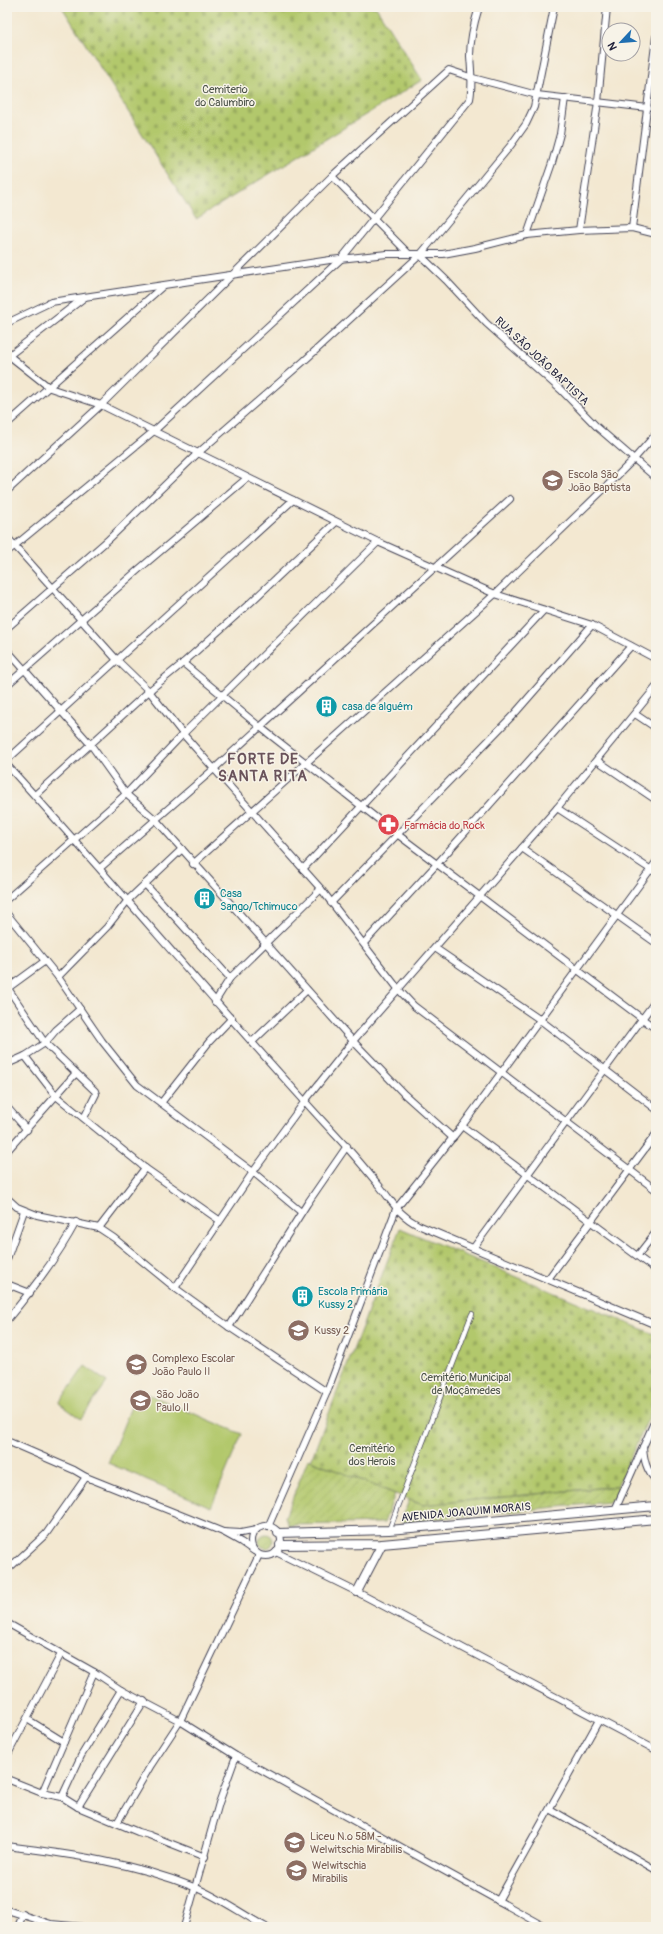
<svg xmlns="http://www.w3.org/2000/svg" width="663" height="1934" font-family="Pangolin,sans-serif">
	<defs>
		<pattern id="cemetery-stones" width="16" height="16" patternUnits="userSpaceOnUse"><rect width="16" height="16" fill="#b2c86c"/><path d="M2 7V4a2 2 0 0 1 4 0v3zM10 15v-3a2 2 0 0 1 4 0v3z" fill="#99ac5e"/></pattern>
		<pattern id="garden-furrows" width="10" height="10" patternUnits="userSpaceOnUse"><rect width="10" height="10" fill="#b2c86c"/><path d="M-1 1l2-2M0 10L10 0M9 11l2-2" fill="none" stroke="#99ac5e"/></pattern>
	</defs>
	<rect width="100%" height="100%" fill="#f7f3e8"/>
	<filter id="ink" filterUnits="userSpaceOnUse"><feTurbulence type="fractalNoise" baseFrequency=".025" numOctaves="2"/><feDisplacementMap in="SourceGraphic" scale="8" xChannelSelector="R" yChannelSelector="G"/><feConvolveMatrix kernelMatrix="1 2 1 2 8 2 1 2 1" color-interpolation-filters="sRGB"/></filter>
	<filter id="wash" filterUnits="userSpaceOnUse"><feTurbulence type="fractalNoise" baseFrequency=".012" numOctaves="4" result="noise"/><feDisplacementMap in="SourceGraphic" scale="16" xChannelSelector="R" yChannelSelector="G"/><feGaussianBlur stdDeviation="0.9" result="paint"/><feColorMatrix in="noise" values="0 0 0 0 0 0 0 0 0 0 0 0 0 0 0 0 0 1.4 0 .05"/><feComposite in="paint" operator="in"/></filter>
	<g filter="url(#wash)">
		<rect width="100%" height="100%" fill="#f3e8d1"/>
		<g fill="url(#cemetery-stones)" stroke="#6a7554">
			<polygon points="62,7 376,7 422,80 196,219"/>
			<polygon points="400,1228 656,1335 656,1402 617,1486 423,1505 311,1460"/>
		</g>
		<g fill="url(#garden-furrows)" stroke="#6a7554">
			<polygon points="308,1459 395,1494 384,1523 289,1525 285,1517"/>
			<polygon points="621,1486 616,1496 610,1502 401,1522 409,1500 423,1505"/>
			<circle cx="266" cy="1541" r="7"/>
		</g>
		<g fill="#b2c86c" stroke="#6a7554">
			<polygon points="85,1366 107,1382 81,1419 59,1403"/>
			<polygon points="138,1390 242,1434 211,1507 108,1463"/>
		</g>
	</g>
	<g filter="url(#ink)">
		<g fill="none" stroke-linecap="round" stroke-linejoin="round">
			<defs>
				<polyline id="pedestrian" points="389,1530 472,1314"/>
				<g id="minor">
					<polyline points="332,176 409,254"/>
					<polyline points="632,228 656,37"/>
					<polyline points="579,230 598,102 607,7"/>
					<polyline points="527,235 552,163 560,134 565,98"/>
					<polyline points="420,255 446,280 486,323 561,390 597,427 656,478"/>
					<polyline points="7,323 51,302 330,260 387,254 443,254 475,248 527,235 579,230 632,228 656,234"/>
					<polyline points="7,354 50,388 101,405 378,542 495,594 592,625 656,659"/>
					<polyline points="7,357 85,297"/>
					<polyline points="7,424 163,286"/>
					<polyline points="7,491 101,405 332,176 449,70 473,78 537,95 648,108"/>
					<polyline points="7,537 117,660 149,691 183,734 321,889 399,990 414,1006 656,1190"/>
					<path d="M7,552L154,431L341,259L470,99C473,84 471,71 470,56C470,39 474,23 479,7"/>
					<polyline points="7,628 109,539 198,453 304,361 420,255 511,145 526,124 534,107 554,7"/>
					<polyline points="7,650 91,745 126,794 156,820 353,1041 404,1094 453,1138"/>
					<polyline points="183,663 260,727 397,834 656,1029"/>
					<polyline points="7,685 138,570 247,478"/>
					<polyline points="635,714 656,728"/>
					<polyline points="7,760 293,500"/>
					<polyline points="598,761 656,800"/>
					<path d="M7,765C120,889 227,1018 341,1141C355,1156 368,1172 381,1188C394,1204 399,1215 418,1225L656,1325"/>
					<polyline points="35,795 149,691 183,663 250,603 336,522"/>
					<polyline points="557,808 656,873"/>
					<polyline points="522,848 656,943"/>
					<polyline points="193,864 495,594 606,487 634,459 656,434"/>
					<polyline points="100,868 215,768 510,499"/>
					<polyline points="303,869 544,610"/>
					<polyline points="145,884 230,978"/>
					<polyline points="7,899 126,794 183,734 378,542"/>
					<polyline points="331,903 516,712 592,625"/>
					<polyline points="7,914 58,977 102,1041 137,1085 253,1172 301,1212"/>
					<polyline points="364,943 436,865 631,646"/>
					<polyline points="435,948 539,1019 656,1109"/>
					<polyline points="58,977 107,927 128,900 182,849"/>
					<polyline points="7,987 45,1043 95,1091 96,1094 84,1118"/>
					<polyline points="8,988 45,961"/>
					<polyline points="215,1002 230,978 321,889"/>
					<polyline points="252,1042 307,990"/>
					<polyline points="25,1056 56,1096 145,1168 219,1220"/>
					<polyline points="7,1064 25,1056 45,1043 56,1030 80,1009"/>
					<polyline points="161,1103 209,1042 232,1018"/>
					<polyline points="7,1107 27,1130"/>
					<polyline points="462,1126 656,1270"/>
					<polyline points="7,1151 76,1073"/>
					<polyline points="7,1198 17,1207 37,1215 99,1228 114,1238 175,1288 229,1327 327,1392"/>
					<polyline points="99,1228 145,1168"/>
					<polyline points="474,1247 656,1000"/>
					<polyline points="638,1255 656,1232"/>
					<polyline points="7,1259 24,1211"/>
					<polyline points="548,1279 656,1134"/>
					<polyline points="7,1284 30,1293"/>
					<polyline points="175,1288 253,1172 305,1101 353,1041 557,808 656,687"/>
					<path d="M7,1320C33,1289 57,1258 76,1222"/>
					<polyline points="229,1327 307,1204 347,1146"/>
					<polyline points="7,1441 74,1470 86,1477 223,1532"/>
					<path d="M643,1447C644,1459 646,1471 656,1480"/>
					<polyline points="615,1510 656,1418"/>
					<circle cx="266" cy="1541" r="15"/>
					<polyline points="268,1527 327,1392 396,1209 462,1126 656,862"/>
					<polyline points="254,1551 241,1542 223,1532 241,1533 256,1530"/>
					<polyline points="276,1552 357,1592 656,1750"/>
					<polyline points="7,1570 46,1534 86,1477"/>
					<polyline points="7,1623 94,1672 121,1690 180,1721 236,1756 546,1927"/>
					<polyline points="27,1719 64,1742"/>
					<polyline points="7,1756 61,1654"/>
					<polyline points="7,1779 42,1793 62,1797 78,1807 138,1832 149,1835 205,1857"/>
					<polyline points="42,1793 94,1672"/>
					<polyline points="62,1797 81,1756 121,1690"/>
					<polyline points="78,1807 144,1701"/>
					<polyline points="550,1809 656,1870"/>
					<polyline points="117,1823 151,1765 180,1721 259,1555"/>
					<path d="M7,1846C70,1854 134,1863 194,1887C219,1897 242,1914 266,1927"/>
					<polyline points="498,1901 599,1720"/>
					<polyline points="7,1910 51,1924 83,1927"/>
					<polyline points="18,1927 23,1914"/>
					<polyline points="184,1927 219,1803 236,1756"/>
				</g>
				<g id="tertiary">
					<polyline points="278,1533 389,1530 656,1506"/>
					<polyline points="280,1545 382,1544 656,1519"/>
					<polyline points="357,1592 382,1544"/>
				</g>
			</defs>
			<use href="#pedestrian" stroke="#414052" stroke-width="6"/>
			<use href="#minor" stroke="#414052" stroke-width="8"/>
			<use href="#tertiary" stroke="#414052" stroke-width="10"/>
			<use href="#pedestrian" stroke="#fff" stroke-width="4.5"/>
			<use href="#minor" stroke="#fff" stroke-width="6"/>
			<use href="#tertiary" stroke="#fff" stroke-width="8"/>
		</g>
	</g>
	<defs>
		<symbol id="school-disc" viewBox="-11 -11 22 22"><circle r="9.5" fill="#8d6e63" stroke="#f7f3e8"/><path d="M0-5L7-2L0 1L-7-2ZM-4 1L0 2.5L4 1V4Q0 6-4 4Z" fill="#fff"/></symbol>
		<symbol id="building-disc" viewBox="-11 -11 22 22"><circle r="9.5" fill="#0f9aa8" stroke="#f7f3e8"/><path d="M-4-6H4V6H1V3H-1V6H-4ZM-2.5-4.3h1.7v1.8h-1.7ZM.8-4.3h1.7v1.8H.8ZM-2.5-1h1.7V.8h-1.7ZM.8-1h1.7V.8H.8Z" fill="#fff"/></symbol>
		<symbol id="pharmacy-disc" viewBox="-11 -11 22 22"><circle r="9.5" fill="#e0444e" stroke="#f7f3e8"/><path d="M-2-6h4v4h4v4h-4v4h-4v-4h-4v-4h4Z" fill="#fff"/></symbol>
	</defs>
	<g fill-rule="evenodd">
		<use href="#school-disc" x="540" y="468" width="25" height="25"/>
		<use href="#building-disc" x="314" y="694" width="25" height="25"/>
		<use href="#pharmacy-disc" x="376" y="812" width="25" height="25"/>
		<use href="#building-disc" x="192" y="886" width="25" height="25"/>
		<use href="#building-disc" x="290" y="1284" width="25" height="25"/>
		<use href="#school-disc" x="286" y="1318" width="25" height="25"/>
		<use href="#school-disc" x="124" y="1352" width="25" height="25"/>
		<use href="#school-disc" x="128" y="1388" width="25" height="25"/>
		<use href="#school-disc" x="282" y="1830" width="25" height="25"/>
		<use href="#school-disc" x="284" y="1858" width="25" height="25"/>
	</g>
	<g text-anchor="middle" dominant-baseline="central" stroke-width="3" stroke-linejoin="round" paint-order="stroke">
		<g font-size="11" fill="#4d544a" stroke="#f7f3e8">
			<text x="225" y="89">Cemiterio<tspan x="225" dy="13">do Calumbiro</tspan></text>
			<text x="466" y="1377">Cemitério Municipal<tspan x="466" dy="13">de Moçâmedes</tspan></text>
			<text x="372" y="1448">Cemitério<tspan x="372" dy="13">dos Herois</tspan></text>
		</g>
		<g font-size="11" fill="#22223b" stroke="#f7f3e8">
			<text transform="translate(542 361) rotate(43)">RUA SÃO JOÃO BAPTISTA</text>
			<text transform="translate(466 1512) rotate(-5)">AVENIDA JOAQUIM MORAIS</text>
		</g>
		<g font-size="11" fill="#785e54" stroke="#f7f3e8" text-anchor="start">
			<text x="568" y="474">Escola São<tspan x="568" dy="13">João Baptista</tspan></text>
			<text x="314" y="1330">Kussy 2</text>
			<text x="152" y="1358">Complexo Escolar<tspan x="152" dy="13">João Paulo II</tspan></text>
			<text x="156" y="1394">São João<tspan x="156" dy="13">Paulo II</tspan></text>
			<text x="310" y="1836">Liceu N.º 58M -<tspan x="310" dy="13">Welwitschia Mirabilis</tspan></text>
			<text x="312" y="1865">Welwitschia<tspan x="312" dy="13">Mirabilis</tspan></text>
		</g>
		<g font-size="11" fill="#0d838f" stroke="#f7f3e8" text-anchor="start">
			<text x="342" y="706">casa de alguém</text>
			<text x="220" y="893">Casa<tspan x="220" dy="13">Sango/Tchimuco</tspan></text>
			<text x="318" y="1291">Escola Primária<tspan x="318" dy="13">Kussy 2</tspan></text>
		</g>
		<g font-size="11" fill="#be3a42" stroke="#f7f3e8" text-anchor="start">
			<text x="404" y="825">Farmácia do Rock</text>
		</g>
		<g font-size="15" font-weight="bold" letter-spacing="1" fill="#6a535b" stroke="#f7f3e8">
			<text x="263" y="759">FORTE DE<tspan x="263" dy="17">SANTA RITA</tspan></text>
		</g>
	</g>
	<rect width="663" height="1934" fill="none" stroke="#f7f3e8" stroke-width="24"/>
	<g transform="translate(621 42) rotate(244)"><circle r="19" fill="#f7f3e8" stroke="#a29fa3"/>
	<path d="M0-3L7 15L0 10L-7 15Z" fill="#1f6fb2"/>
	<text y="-6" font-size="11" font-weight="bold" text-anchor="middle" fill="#22223b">N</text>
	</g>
</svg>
